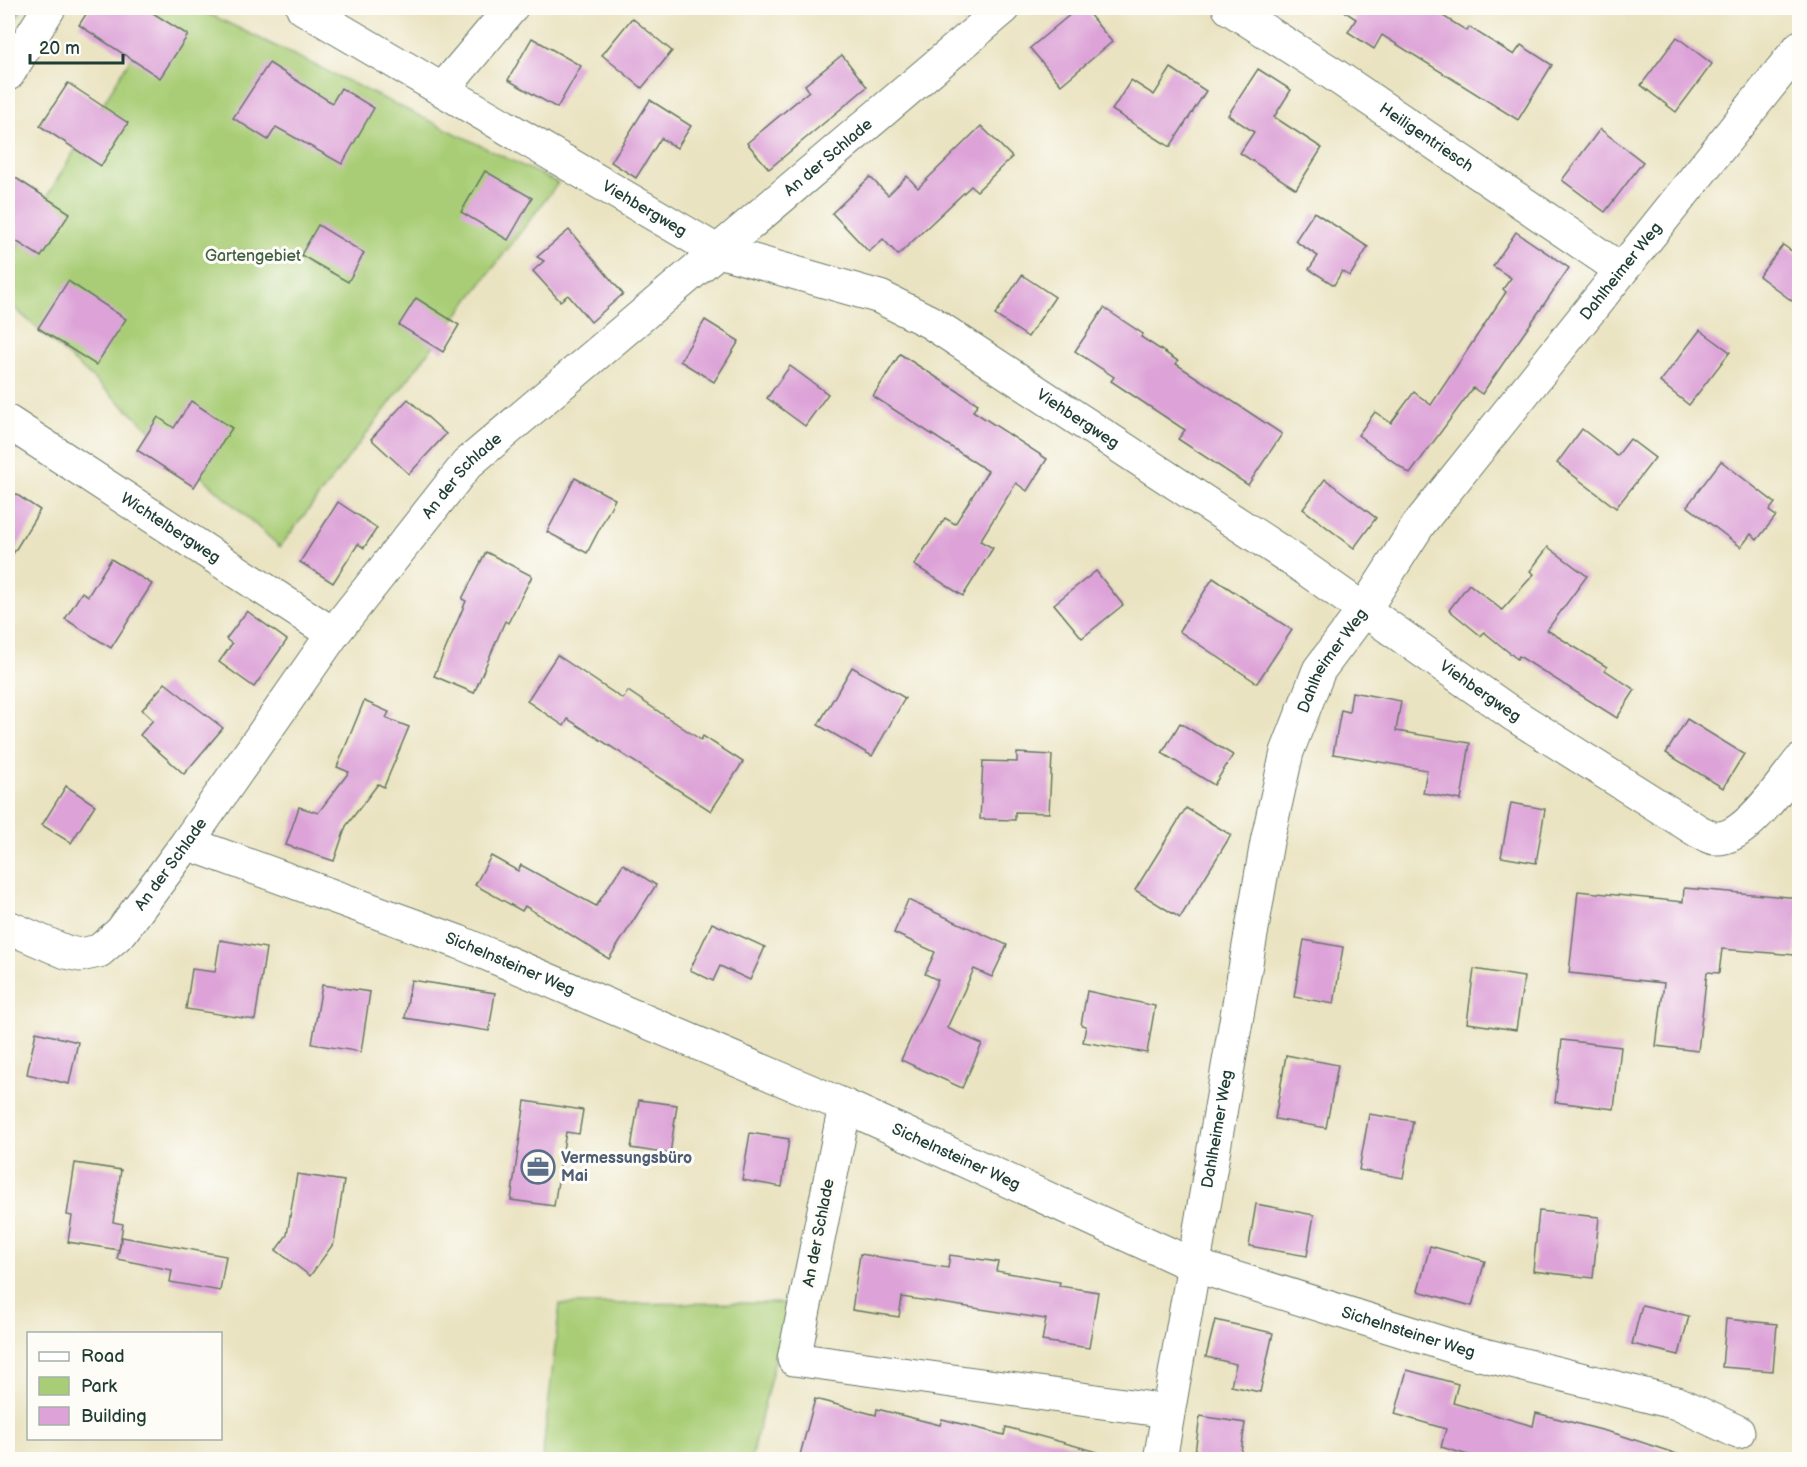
<svg xmlns="http://www.w3.org/2000/svg" width="1807" height="1467" font-family="'Balsamiq Sans',sans-serif">
	<rect width="100%" height="100%" fill="#fdfcf7"/>
	<filter id="ink" filterUnits="userSpaceOnUse"><feTurbulence type="fractalNoise" baseFrequency=".0167" numOctaves="2"/><feDisplacementMap in="SourceGraphic" scale="12" xChannelSelector="R" yChannelSelector="G"/><feConvolveMatrix kernelMatrix="1 2 1 2 8 2 1 2 1" color-interpolation-filters="sRGB"/></filter>
	<filter id="wash" filterUnits="userSpaceOnUse"><feTurbulence type="fractalNoise" baseFrequency=".008" numOctaves="4" result="noise"/><feDisplacementMap in="SourceGraphic" scale="24" xChannelSelector="R" yChannelSelector="G"/><feGaussianBlur stdDeviation="1.35" result="paint"/><feColorMatrix in="noise" values="0 0 0 0 0 0 0 0 0 0 0 0 0 0 0 0 0 1.4 0 .05"/><feComposite in="paint" operator="in"/></filter>
	<g filter="url(#wash)">
		<rect width="100%" height="100%" fill="#eae3c1"/>
		<g fill="#a9cd76" stroke="#648555" stroke-width="1.5">
			<polygon points="161,8 197,8 558,183 280,547 8,302 8,261"/>
			<polygon points="789,1303 751,1459 542,1460 560,1304"/>
		</g>
		<g fill="none" stroke-linecap="round" stroke-linejoin="round">
			<polyline stroke="#3fafb9" stroke-width="9" points="8,25 18,8"/>
		</g>
		<g id="blocks">
			<g fill="#dda3d8">
				<polygon points="90,8 145,8 188,35 160,78 79,25"/>
				<polygon points="1078,8 1084,8 1112,42 1061,85 1030,48"/>
				<polygon points="1339,8 1430,8 1467,31 1469,27 1514,55 1521,45 1552,65 1518,120 1382,35 1374,49 1348,32 1356,19"/>
				<polygon points="632,18 672,51 642,88 602,55"/>
				<polygon points="1677,37 1712,64 1676,112 1641,85"/>
				<polygon points="532,38 581,66 557,108 508,80"/>
				<polygon points="842,55 867,87 769,169 747,143 809,91 805,85"/>
				<polygon points="269,63 332,103 341,88 374,108 342,164 276,127 268,140 233,118"/>
				<polygon points="1171,68 1206,91 1170,147 1112,110 1131,80 1154,95"/>
				<polygon points="1258,69 1291,90 1274,117 1322,148 1296,189 1240,153 1254,132 1228,115"/>
				<polygon points="68,83 128,123 101,166 40,126"/>
				<polygon points="650,100 691,126 677,148 661,138 636,178 611,162"/>
				<polygon points="981,126 1012,157 977,191 971,186 898,255 883,239 869,252 832,213 870,177 888,195 907,176 918,188"/>
				<polygon points="1600,129 1643,162 1605,212 1562,180"/>
				<polygon points="485,171 532,198 508,240 461,212"/>
				<polygon points="8,173 70,213 41,257 8,236"/>
				<polygon points="1314,212 1368,247 1350,276 1342,271 1334,285 1309,269 1318,256 1295,241"/>
				<polygon points="318,225 364,253 348,282 301,255"/>
				<polygon points="569,230 623,294 591,322 568,295 560,301 533,271 544,261 537,257"/>
				<polygon points="1516,232 1569,268 1482,394 1473,388 1410,474 1358,435 1375,412 1391,423 1414,392 1431,405 1506,292 1503,289 1511,278 1493,266"/>
				<polygon points="1783,245 1800,257 1800,307 1759,276"/>
				<polygon points="1022,275 1055,297 1028,337 995,315"/>
				<polygon points="68,281 126,319 96,365 38,328"/>
				<polygon points="416,298 459,325 443,352 399,325"/>
				<polygon points="1104,308 1143,334 1141,337 1178,361 1176,364 1282,434 1248,485 1178,439 1185,430 1111,381 1114,377 1075,351"/>
				<polygon points="705,320 739,341 714,382 680,361"/>
				<polygon points="1700,330 1730,352 1689,405 1660,382"/>
				<polygon points="900,354 978,404 973,411 1047,459 1027,491 1016,483 980,541 993,548 963,596 914,565 945,518 955,524 988,471 873,396"/>
				<polygon points="790,366 828,394 805,426 767,398"/>
				<polygon points="408,399 446,434 409,474 371,439"/>
				<polygon points="191,401 232,428 194,487 137,450 158,417 174,428"/>
				<polygon points="1582,429 1617,456 1630,439 1655,458 1616,508 1557,463"/>
				<polygon points="1721,461 1775,503 1769,511 1776,516 1757,540 1751,534 1741,547 1687,506"/>
				<polygon points="575,478 615,499 587,553 547,532"/>
				<polygon points="1325,479 1376,518 1354,548 1303,509"/>
				<polygon points="8,489 40,510 8,562"/>
				<polygon points="338,502 377,528 364,548 358,544 333,583 300,562"/>
				<polygon points="1548,547 1587,576 1547,630 1607,667 1605,670 1635,690 1617,718 1519,656 1517,659 1484,632 1481,636 1449,610 1469,584 1502,610 1534,574 1530,571"/>
				<polygon points="486,552 532,576 508,623 505,621 474,693 434,676 466,601 462,599"/>
				<polygon points="111,559 152,584 111,648 65,619 82,592 88,596"/>
				<polygon points="1096,571 1123,605 1082,638 1054,604"/>
				<polygon points="1213,578 1292,630 1257,683 1179,631"/>
				<polygon points="247,611 287,640 254,687 219,662 232,644 226,639"/>
				<polygon points="557,655 623,699 628,691 701,740 703,736 743,762 711,811 568,719 564,726 527,701"/>
				<polygon points="852,667 905,698 872,756 818,725"/>
				<polygon points="165,683 223,728 184,774 140,735 153,720 142,710"/>
				<polygon points="1352,692 1401,701 1396,731 1470,743 1461,800 1423,793 1427,770 1333,754 1341,710 1349,712"/>
				<polygon points="364,701 389,712 386,718 409,727 384,787 378,784 346,826 334,861 286,845 299,807 318,813 349,772 337,767"/>
				<polygon points="1687,719 1744,754 1723,788 1666,753"/>
				<polygon points="1180,723 1233,755 1214,785 1162,753"/>
				<polygon points="1017,753 1052,755 1049,813 1015,812 1015,820 980,819 983,761 1017,762"/>
				<polygon points="66,786 95,805 71,843 42,825"/>
				<polygon points="1511,803 1545,809 1536,863 1501,857"/>
				<polygon points="1186,808 1231,835 1180,918 1135,890"/>
				<polygon points="491,856 518,871 521,865 596,906 623,864 656,885 609,959 525,906 522,911 475,885"/>
				<polygon points="1684,888 1800,898 1795,955 1722,949 1719,973 1707,972 1698,1051 1656,1046 1664,983 1569,973 1578,891 1683,902"/>
				<polygon points="908,900 1007,945 992,977 974,969 947,1028 982,1044 962,1088 901,1060 938,980 925,974 935,952 894,933"/>
				<polygon points="712,923 765,947 750,980 720,966 713,981 690,970"/>
				<polygon points="220,940 266,948 255,1020 186,1009 192,969 215,972"/>
				<polygon points="1304,940 1343,947 1334,1004 1294,997"/>
				<polygon points="1474,969 1524,977 1516,1030 1467,1023"/>
				<polygon points="411,980 495,993 489,1031 405,1018"/>
				<polygon points="322,985 370,992 361,1052 312,1044"/>
				<polygon points="1087,991 1155,1006 1147,1053 1083,1042 1086,1026 1081,1025"/>
				<polygon points="36,1032 78,1042 69,1084 27,1074"/>
				<polygon points="1562,1040 1621,1047 1614,1109 1555,1102"/>
				<polygon points="1286,1055 1338,1065 1326,1128 1275,1119"/>
				<polygon points="639,1100 677,1105 670,1154 631,1148"/>
				<polygon points="525,1101 583,1110 579,1134 566,1132 554,1206 511,1200"/>
				<polygon points="1369,1114 1413,1121 1403,1178 1359,1170"/>
				<polygon points="750,1133 789,1139 782,1187 742,1180"/>
				<polygon points="75,1163 121,1170 113,1222 123,1224 119,1250 68,1242 72,1216 67,1215"/>
				<polygon points="297,1174 344,1181 334,1243 310,1276 276,1250 287,1235"/>
				<polygon points="1256,1204 1314,1215 1307,1256 1249,1246"/>
				<polygon points="1539,1211 1599,1217 1593,1278 1533,1271"/>
				<polygon points="122,1237 226,1256 220,1291 170,1282 172,1270 117,1259"/>
				<polygon points="1430,1246 1485,1261 1472,1306 1418,1291"/>
				<polygon points="860,1254 948,1268 950,1255 998,1262 996,1271 1060,1282 1059,1286 1098,1292 1089,1348 1042,1341 1046,1319 902,1297 899,1317 852,1310"/>
				<polygon points="1642,1305 1689,1316 1679,1355 1632,1344"/>
				<polygon points="1726,1319 1777,1324 1773,1371 1722,1367"/>
				<polygon points="1215,1320 1273,1333 1260,1392 1231,1386 1236,1364 1206,1357"/>
				<polygon points="1407,1370 1458,1384 1453,1403 1533,1426 1536,1413 1617,1434 1680,1455 1679,1460 1485,1460 1441,1447 1446,1429 1395,1414"/>
				<polygon points="815,1399 876,1415 877,1409 940,1425 942,1419 1004,1435 1006,1427 1098,1452 1097,1460 817,1460 800,1455"/>
				<polygon points="1200,1416 1245,1423 1240,1460 1194,1460"/>
			</g>
		</g>
	</g>
	<g filter="url(#ink)">
		<use href="#blocks" fill-opacity="0" stroke="#667765" stroke-width="1.5"/>
		<g fill="none" stroke-linecap="round" stroke-linejoin="round">
			<defs>
				<g id="minor">
					<path id="s1" d="M303,8L715,250L880,297L930,322L1293,560L1514,715L1698,831C1703,833 1709,838 1715,838C1745,841 1782,783 1800,761"/>
					<path id="s2" d="M1229,8L1333,74L1620,269"/>
					<polyline points="8,74 49,8"/>
					<polyline points="443,89 511,8"/>
					<path id="s3" d="M8,422L333,634"/>
					<path id="s4" d="M187,843L459,942L845,1106L1193,1265L1464,1350L1677,1403L1738,1432"/>
					<path id="s5" d="M8,927L66,952L80,955L99,951L121,932L187,843L333,634L467,464L1004,8"/>
					<polyline points="845,1106 794,1359 1167,1411"/>
					<path id="s6" d="M1160,1460L1267,842L1287,752L1319,670L1364,610L1419,524L1800,47"/>
				</g>
			</defs>
			<use href="#minor" stroke="#667765" stroke-width="35"/>
			<use href="#minor" stroke="#fff" stroke-width="33"/>
		</g>
	</g>
	<defs>
		<symbol id="office-ring" viewBox="-11 -11 22 22"><circle r="9.5" fill="#fdfcf7" stroke="#5c6f8a" stroke-width="1.5"/><path d="M-6-3h4V-5.5h4V-3h4V5H-6ZM-1-4.5V-3h2v-1.5ZM-6 0V1H6V0Z" fill="#5c6f8a"/></symbol>
	</defs>
	<g fill-rule="evenodd">
		<use href="#office-ring" x="519" y="1148" width="38" height="38"/>
	</g>
	<g text-anchor="middle" dominant-baseline="central" stroke-width="6" stroke-linejoin="round" paint-order="stroke">
		<g font-size="16" fill="#1f3d34" stroke="#fdfcf7">
			<text stroke="none"><textPath href="#s2" startOffset="236">Heiligentriesch</textPath></text>
			<text stroke="none"><textPath href="#s5" startOffset="1182">An der Schlade</textPath></text>
			<text stroke="none"><textPath href="#s1" startOffset="396">Viehbergweg</textPath></text>
			<text stroke="none"><textPath href="#s6" startOffset="1308">Dahlheimer Weg</textPath></text>
			<text stroke="none"><textPath href="#s1" startOffset="882">Viehbergweg</textPath></text>
			<text stroke="none"><textPath href="#s5" startOffset="696">An der Schlade</textPath></text>
			<text stroke="none"><textPath href="#s3" startOffset="194">Wichtelbergweg</textPath></text>
			<text stroke="none"><textPath href="#s6" startOffset="822">Dahlheimer Weg</textPath></text>
			<text stroke="none"><textPath href="#s1" startOffset="1368">Viehbergweg</textPath></text>
			<text stroke="none"><textPath href="#s5" startOffset="210">An der Schlade</textPath></text>
			<text stroke="none"><textPath href="#s4" startOffset="345">Sichelnsteiner Weg</textPath></text>
			<text stroke="none"><textPath href="#s6" startOffset="336">Dahlheimer Weg</textPath></text>
			<text stroke="none"><textPath href="#s4" startOffset="831">Sichelnsteiner Weg</textPath></text>
			<text transform="translate(819 1233) rotate(-79)">An der Schlade</text>
			<text stroke="none"><textPath href="#s4" startOffset="1317">Sichelnsteiner Weg</textPath></text>
		</g>
		<g font-size="16" fill="#426144" stroke="#fdfcf7">
			<text x="253" y="256">Gartengebiet</text>
		</g>
		<g font-size="16" font-weight="bold" fill="#4e5e75" stroke="#fdfcf7" text-anchor="start">
			<text x="561" y="1158">Vermessungsbüro<tspan x="561" dy="18">Mai</tspan></text>
		</g>
	</g>
	<rect width="1807" height="1467" fill="none" stroke="#fdfcf7" stroke-width="30"/>
	<rect x="27" y="1332" width="195" height="108" fill="#fdfcf7" stroke="#a4b0a9" stroke-width="1.5"/>
	<rect x="39" y="1352" width="30" height="9" fill="#ffffff" stroke="#a4b0a9" stroke-width="1.5"/>
	<text x="81" y="1362" font-size="18" fill="#1f3d34">Road</text>
	<rect x="39" y="1377" width="30" height="18" fill="#a9cd76" stroke="#a4b0a9" stroke-width="1.5"/>
	<text x="81" y="1392" font-size="18" fill="#1f3d34">Park</text>
	<rect x="39" y="1407" width="30" height="18" fill="#dda3d8" stroke="#a4b0a9" stroke-width="1.5"/>
	<text x="81" y="1422" font-size="18" fill="#1f3d34">Building</text>
	<path d="M30 54v9h93v-9" fill="none" stroke="#1f3d34" stroke-width="3"/>
	<text x="39" y="54" font-size="18" fill="#1f3d34" stroke="#fdfcf7" stroke-width="4.5" paint-order="stroke">20 m</text>
</svg>
